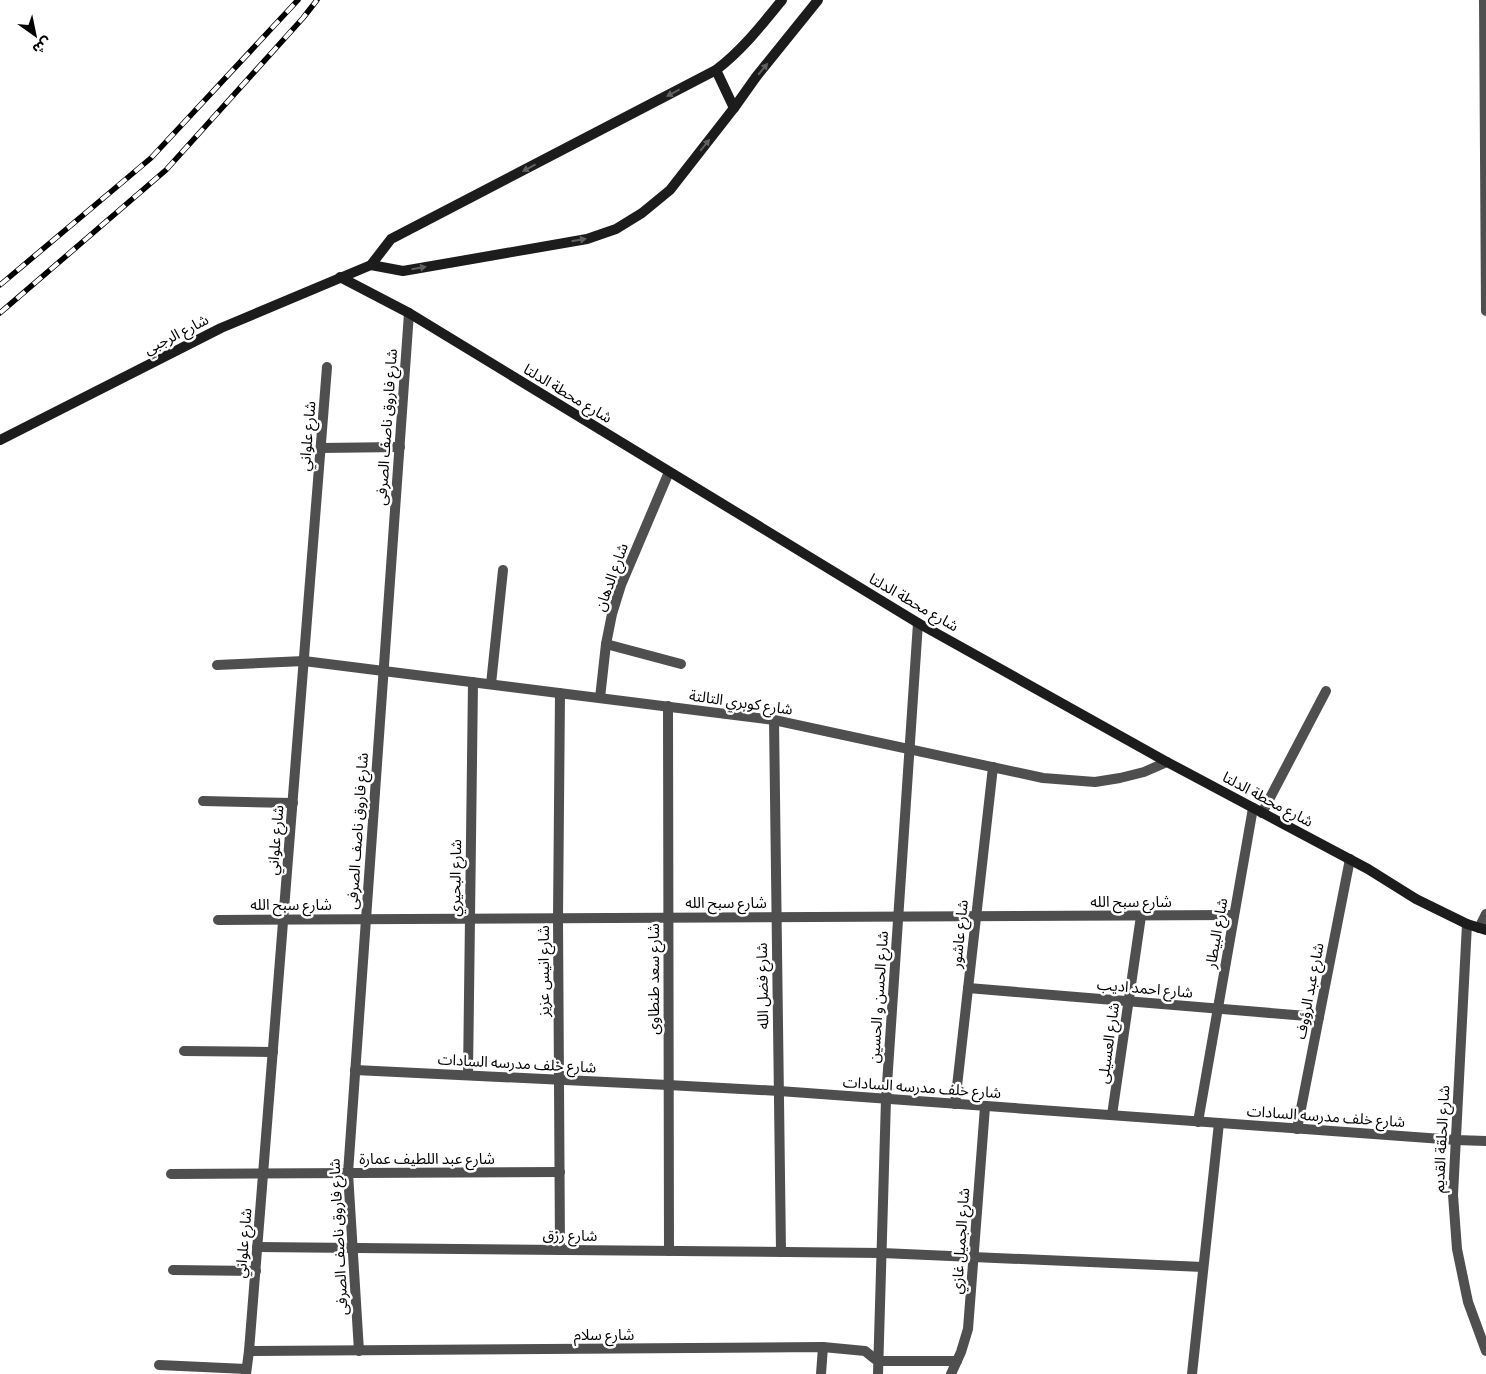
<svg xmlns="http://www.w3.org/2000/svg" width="1486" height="1374" font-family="'PT Sans Narrow','Noto Sans Arabic',sans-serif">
	<rect width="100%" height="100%" fill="#fff"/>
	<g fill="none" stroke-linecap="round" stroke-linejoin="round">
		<polyline stroke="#4f4f4f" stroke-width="10" points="1484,0 1486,311"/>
		<g stroke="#4f4f4f" stroke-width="10">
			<polyline points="321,448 400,447"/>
			<polyline points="606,644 681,664"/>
			<polyline points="217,665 304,661 774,720 1043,778 1095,782 1120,778 1144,772 1167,762"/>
			<polyline points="491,684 503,570"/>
			<polyline points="600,698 606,644 612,614 621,585 669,472"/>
			<polyline points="668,706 669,1251"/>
			<polyline points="774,720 781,1252"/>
			<polyline points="203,801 293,803"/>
			<polyline points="1262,813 1326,691"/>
			<polyline points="218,920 1234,915"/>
			<polyline points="1467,924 1453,1195 1457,1249 1468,1302 1486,1351"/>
			<polyline points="1479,928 1486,914"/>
			<polyline points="968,988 1319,1017"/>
			<polyline points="184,1051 273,1052"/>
			<polyline points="355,1070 668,1085 779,1091 1456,1140 1486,1141"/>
			<polyline points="468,1075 473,682"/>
			<polyline points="955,1104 993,767"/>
			<polyline points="1112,1115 1141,916"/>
			<polyline points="1198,1122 1253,808"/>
			<polyline points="1297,1129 1350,859"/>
			<polyline points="171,1174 560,1172"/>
			<polyline points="257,1247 882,1253 1203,1267"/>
			<polyline points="560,1250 558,918 560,693"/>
			<polyline points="173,1270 256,1271"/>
			<polyline points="249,1351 823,1347 865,1351 875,1359 882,1361 957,1361"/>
			<polyline points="359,1351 348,1173 409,313"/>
			<polyline points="159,1365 246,1369"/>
			<polyline points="246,1374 249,1351 327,367"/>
			<polyline points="821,1374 823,1347"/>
			<polyline points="878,1374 886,1099 918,623"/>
			<polyline points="951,1374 961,1352 968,1329 985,1107"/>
			<polyline points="1192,1374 1219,1123"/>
		</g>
		<g stroke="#1c1c1c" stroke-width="10">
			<polyline points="716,70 734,108"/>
			<polyline points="371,265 403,271 587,239 616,229 642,213 670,190 734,108 756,77 818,0"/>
			<polyline points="340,277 409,313 918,623 1167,762 1368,869 1416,899 1467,924 1486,930"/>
			<path d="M0,440L221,328L371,265L391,239L716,70C742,50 761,26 782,0"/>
		</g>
		<defs>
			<g id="rail">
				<polyline points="0,285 151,158 298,0"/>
				<polyline points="0,313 166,170 303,18 317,0"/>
			</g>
		</defs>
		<use href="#rail" stroke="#000" stroke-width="5.5"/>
		<use href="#rail" stroke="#fff" stroke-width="4" stroke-dasharray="11" stroke-linecap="butt"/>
	</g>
	<defs><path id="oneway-solid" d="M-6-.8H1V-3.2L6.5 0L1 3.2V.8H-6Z" transform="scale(1.25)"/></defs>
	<g fill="#606060">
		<use href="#oneway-solid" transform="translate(763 69) rotate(-50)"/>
		<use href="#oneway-solid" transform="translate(673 93) rotate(152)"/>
		<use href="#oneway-solid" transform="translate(705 145) rotate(-51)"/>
		<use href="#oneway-solid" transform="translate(529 168) rotate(152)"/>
		<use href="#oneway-solid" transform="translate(579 240) rotate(-10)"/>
		<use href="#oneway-solid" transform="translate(419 268) rotate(-10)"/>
	</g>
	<g text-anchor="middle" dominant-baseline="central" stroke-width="5" stroke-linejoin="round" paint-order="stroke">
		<g font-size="15" fill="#000" stroke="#fff">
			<text transform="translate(176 334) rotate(-27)">شارع الرجبي</text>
			<text transform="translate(568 393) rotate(31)">شارع محطة الدلتا</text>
			<text transform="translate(386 427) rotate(-86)">شارع فاروق ناصف الصرفى</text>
			<text transform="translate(307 436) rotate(-85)">شارع علواني</text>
			<text transform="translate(611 577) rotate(-70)">شارع الدهان</text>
			<text transform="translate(914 602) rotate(30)">شارع محطة الدلتا</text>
			<text transform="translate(741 702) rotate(8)">شارع كوبري التالتة</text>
			<text transform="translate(1268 799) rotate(28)">شارع محطة الدلتا</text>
			<text transform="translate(357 831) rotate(-86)">شارع فاروق ناصف الصرفى</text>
			<text transform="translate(275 840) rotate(-85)">شارع علواني</text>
			<text transform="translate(455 878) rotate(-89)">شارع البحيري</text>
			<text x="1131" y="901">شارع سبح الله</text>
			<text x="726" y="902">شارع سبح الله</text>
			<text x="291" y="904">شارع سبح الله</text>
			<text transform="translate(1216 933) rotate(-80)">شارع البيطار</text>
			<text transform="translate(959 934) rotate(-84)">شارع عاشور</text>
			<text transform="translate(543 971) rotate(-90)">شارع انيس عزيز</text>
			<text transform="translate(653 979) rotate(-90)">شارع سعد طنطاوى</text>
			<text transform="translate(762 986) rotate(-91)">شارع فضل الله</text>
			<text transform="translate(1145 988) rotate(5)">شارع احمد اديب</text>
			<text transform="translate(1309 991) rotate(-79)">شارع عبد الرؤوف</text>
			<text transform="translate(878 997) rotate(-86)">شارع الحسن و الحسين</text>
			<text transform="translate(1108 1043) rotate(-82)">شارع العسيلى</text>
			<text transform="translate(517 1063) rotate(3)">شارع خلف مدرسه السادات</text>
			<text transform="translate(922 1087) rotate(4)">شارع خلف مدرسه السادات</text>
			<text transform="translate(1326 1116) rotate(4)">شارع خلف مدرسه السادات</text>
			<text transform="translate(1441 1139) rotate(-87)">شارع الحلقة القديم</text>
			<text x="427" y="1158">شارع عبد اللطيف عمارة</text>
			<text transform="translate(570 1235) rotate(1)">شارع رزق</text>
			<text transform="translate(338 1237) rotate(-93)">شارع فاروق ناصف الصرفى</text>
			<text transform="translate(960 1241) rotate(-86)">شارع الجميل غازي</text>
			<text transform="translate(243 1243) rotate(-85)">شارع علواني</text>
			<text x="604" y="1334">شارع سلام</text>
		</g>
	</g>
	<g transform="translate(35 35) rotate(147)" stroke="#ffffff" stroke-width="4" paint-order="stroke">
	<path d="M0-4L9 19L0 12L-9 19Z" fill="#000000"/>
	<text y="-8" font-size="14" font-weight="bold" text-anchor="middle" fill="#000000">ش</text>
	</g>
</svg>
